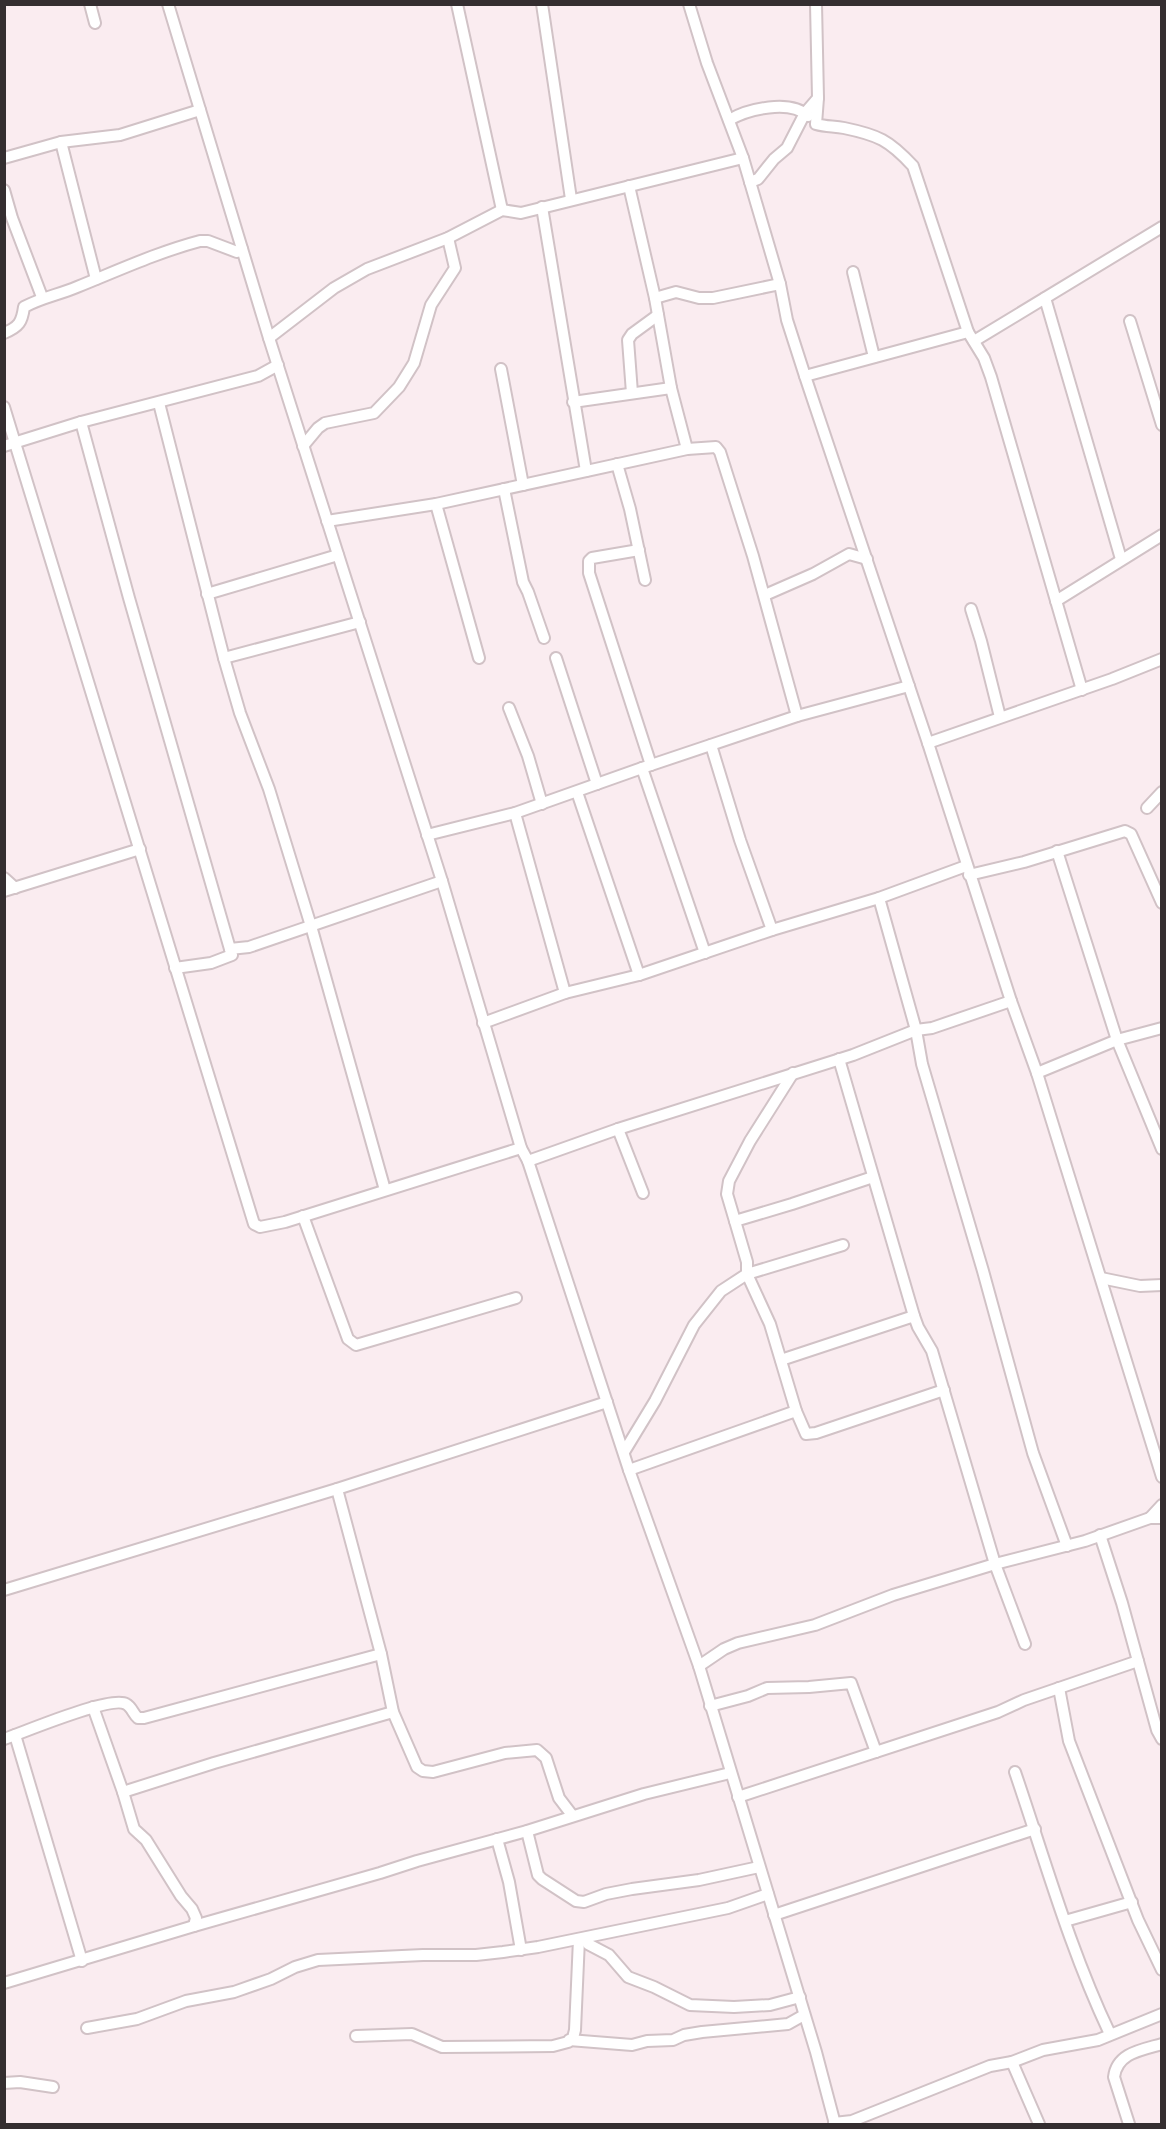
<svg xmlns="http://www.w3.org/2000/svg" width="1166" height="2129" font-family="'Libre Baskerville',serif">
	<rect width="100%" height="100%" fill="#faecf0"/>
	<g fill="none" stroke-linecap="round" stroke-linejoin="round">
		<defs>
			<g id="minor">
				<polyline points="90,4 95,23"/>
				<polyline points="168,4 269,338 442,881 521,1148 528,1161 629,1470 699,1666 816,2052 835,2124"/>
				<polyline points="457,4 502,210"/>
				<polyline points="542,4 571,199"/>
				<polyline points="689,4 707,63 743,158 780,284 787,320 805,376 928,743 1011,1001 1037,1073 1162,1477"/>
				<path d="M816,4L818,98L816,124C826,127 834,126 844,128C878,135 889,140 913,166L968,332"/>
				<path d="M729,120C748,109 790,99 808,116"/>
				<polyline points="61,142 96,279"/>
				<polyline points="4,158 61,142 120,135 200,110"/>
				<polyline points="750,182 758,179 774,159 787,148 805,113 818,98"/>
				<polyline points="629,186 655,298 671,388 687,449"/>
				<polyline points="4,190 12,218 42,297"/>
				<polyline points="542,207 586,471"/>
				<polyline points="853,272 874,357"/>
				<polyline points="655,298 676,292 699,298 713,298 780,284"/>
				<polyline points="1045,298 1121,559"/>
				<polyline points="1130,321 1162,425"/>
				<path d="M4,333C19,327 22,322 24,307C43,297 58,295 77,287C117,271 158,252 200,241H208L237,252L242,249"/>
				<polyline points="269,338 334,288 367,269 448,238 502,210 521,213 743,158"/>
				<polyline points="974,341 1162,227"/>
				<polyline points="501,369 523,485"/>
				<polyline points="805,376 968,332 984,358 991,377 1082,690"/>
				<polyline points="632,393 628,340 632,334 658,315"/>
				<polyline points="573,402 671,388"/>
				<polyline points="159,403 224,658 240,713 269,789 311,926 385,1190"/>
				<polyline points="4,407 254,1224 260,1227 285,1222 521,1148"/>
				<polyline points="81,422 129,598 230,949"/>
				<polyline points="4,446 81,422 258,376 278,365"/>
				<polyline points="303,446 318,428 325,423 374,413 399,387 414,363 431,305 455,268 448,238"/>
				<polyline points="617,464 630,509 645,580"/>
				<polyline points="504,489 523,582 528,592 544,638"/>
				<polyline points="436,504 479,658"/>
				<polyline points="327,521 436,504 687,449 716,447 720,452 753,556 797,716"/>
				<polyline points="639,550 592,558 589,561 589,573 651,765"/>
				<polyline points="207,594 338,555"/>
				<polyline points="765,595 813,574 849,554 867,559"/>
				<polyline points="1056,601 1162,535"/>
				<polyline points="971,609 981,641 1000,717"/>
				<polyline points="224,658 360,622"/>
				<polyline points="556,658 597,784"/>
				<polyline points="509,708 528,756 542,804"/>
				<polyline points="928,743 1112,679 1162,659"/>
				<polyline points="711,745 740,840 772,930"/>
				<polyline points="642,768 705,953"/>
				<polyline points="577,792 639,975"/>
				<polyline points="1147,808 1162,792"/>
				<polyline points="515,813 565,993"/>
				<polyline points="427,835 515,813 642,768 797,716 909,686"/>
				<polyline points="1057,851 1117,1040 1162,1149"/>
				<polyline points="969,875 1024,862 1125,831 1131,834 1162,903"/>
				<polyline points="4,878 15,888"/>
				<polyline points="4,891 140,849"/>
				<polyline points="879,898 916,1030 922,1064 983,1271 1033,1453 1067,1546"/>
				<polyline points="175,968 211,963 232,955 230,949 249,947 442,881"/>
				<polyline points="483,1023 565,993 639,975 772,930 879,898 966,866"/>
				<polyline points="839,1059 914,1316"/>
				<polyline points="1037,1073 1117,1040 1162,1028"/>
				<polyline points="618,1129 643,1193"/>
				<polyline points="528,1161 618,1129 853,1055 916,1030 932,1028 1011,1001"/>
				<polyline points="873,1177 792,1204 735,1221 747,1262 747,1274 770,1324 796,1411 806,1434 816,1433 944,1390"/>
				<polyline points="303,1216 348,1339 356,1345 516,1298"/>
				<polyline points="735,1221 727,1194 729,1181 750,1141 793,1073"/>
				<polyline points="1101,1278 1140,1286 1162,1285"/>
				<polyline points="781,1360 914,1316 918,1327 932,1351 995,1564 1025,1644"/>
				<polyline points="624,1452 655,1401 694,1325 721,1291 747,1274 843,1245"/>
				<polyline points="629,1470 796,1411"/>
				<polyline points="337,1489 381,1654 393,1712 417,1767 423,1771 433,1772 505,1753 537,1750 546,1758 559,1798 572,1815"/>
				<polyline points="1150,1518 1162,1505"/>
				<polyline points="1100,1535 1122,1603 1157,1730 1162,1739"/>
				<polyline points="4,1590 337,1489 607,1402"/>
				<polyline points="699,1666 724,1649 738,1643 815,1625 893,1595 995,1564 1085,1541 1150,1518 1162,1518"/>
				<polyline points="1059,1688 1069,1741 1138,1920 1162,1970"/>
				<polyline points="710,1706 748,1696 767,1688 809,1687 851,1683 876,1752"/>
				<polyline points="93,1707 123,1792 134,1829 146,1840 181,1896 192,1909 196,1918 194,1926"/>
				<polyline points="15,1735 82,1961"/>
				<path d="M4,1739C25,1732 111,1695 126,1704C132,1707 133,1714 138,1718H144L381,1654"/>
				<path d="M1015,1772C1045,1860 1070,1950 1110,2034"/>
				<polyline points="123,1792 214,1763 393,1712"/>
				<polyline points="738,1797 998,1712 1024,1700 1138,1661"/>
				<polyline points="527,1831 538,1875 542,1879 576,1901 584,1902 606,1894 632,1889 699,1880 759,1867"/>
				<polyline points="497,1839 509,1882 521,1950"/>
				<polyline points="774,1915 1035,1829"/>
				<polyline points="1065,1921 1132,1902"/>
				<polyline points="585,1938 588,1944 609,1955 628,1977 654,1987 690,2005 734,2007 770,2005 800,1997"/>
				<polyline points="4,1983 194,1926 380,1873 417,1861 527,1831 644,1794 730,1773"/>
				<polyline points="87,2028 137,2019 186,2001 234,1992 271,1979 295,1967 318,1960 423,1955 476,1955 503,1952 538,1947 728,1908 768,1894"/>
				<polyline points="356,2036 412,2034 442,2047 553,2046 568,2042 573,2038 575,2030 579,1939"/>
				<polyline points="569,2040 632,2045 647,2041 673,2040 684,2035 702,2032 788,2024 804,2015"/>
				<polyline points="1012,2062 1039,2124"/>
				<polyline points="4,2083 20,2082 53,2087"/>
				<polyline points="834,2123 852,2121 990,2066 1012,2062 1043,2050 1098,2040 1162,2014"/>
				<path d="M1129,2124L1114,2077C1117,2053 1141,2050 1162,2044"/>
			</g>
		</defs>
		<use href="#minor" stroke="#d1c2c6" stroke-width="14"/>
		<use href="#minor" stroke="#fff" stroke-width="10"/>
	</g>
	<rect width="1166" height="2129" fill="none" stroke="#342e30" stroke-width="12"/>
</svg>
